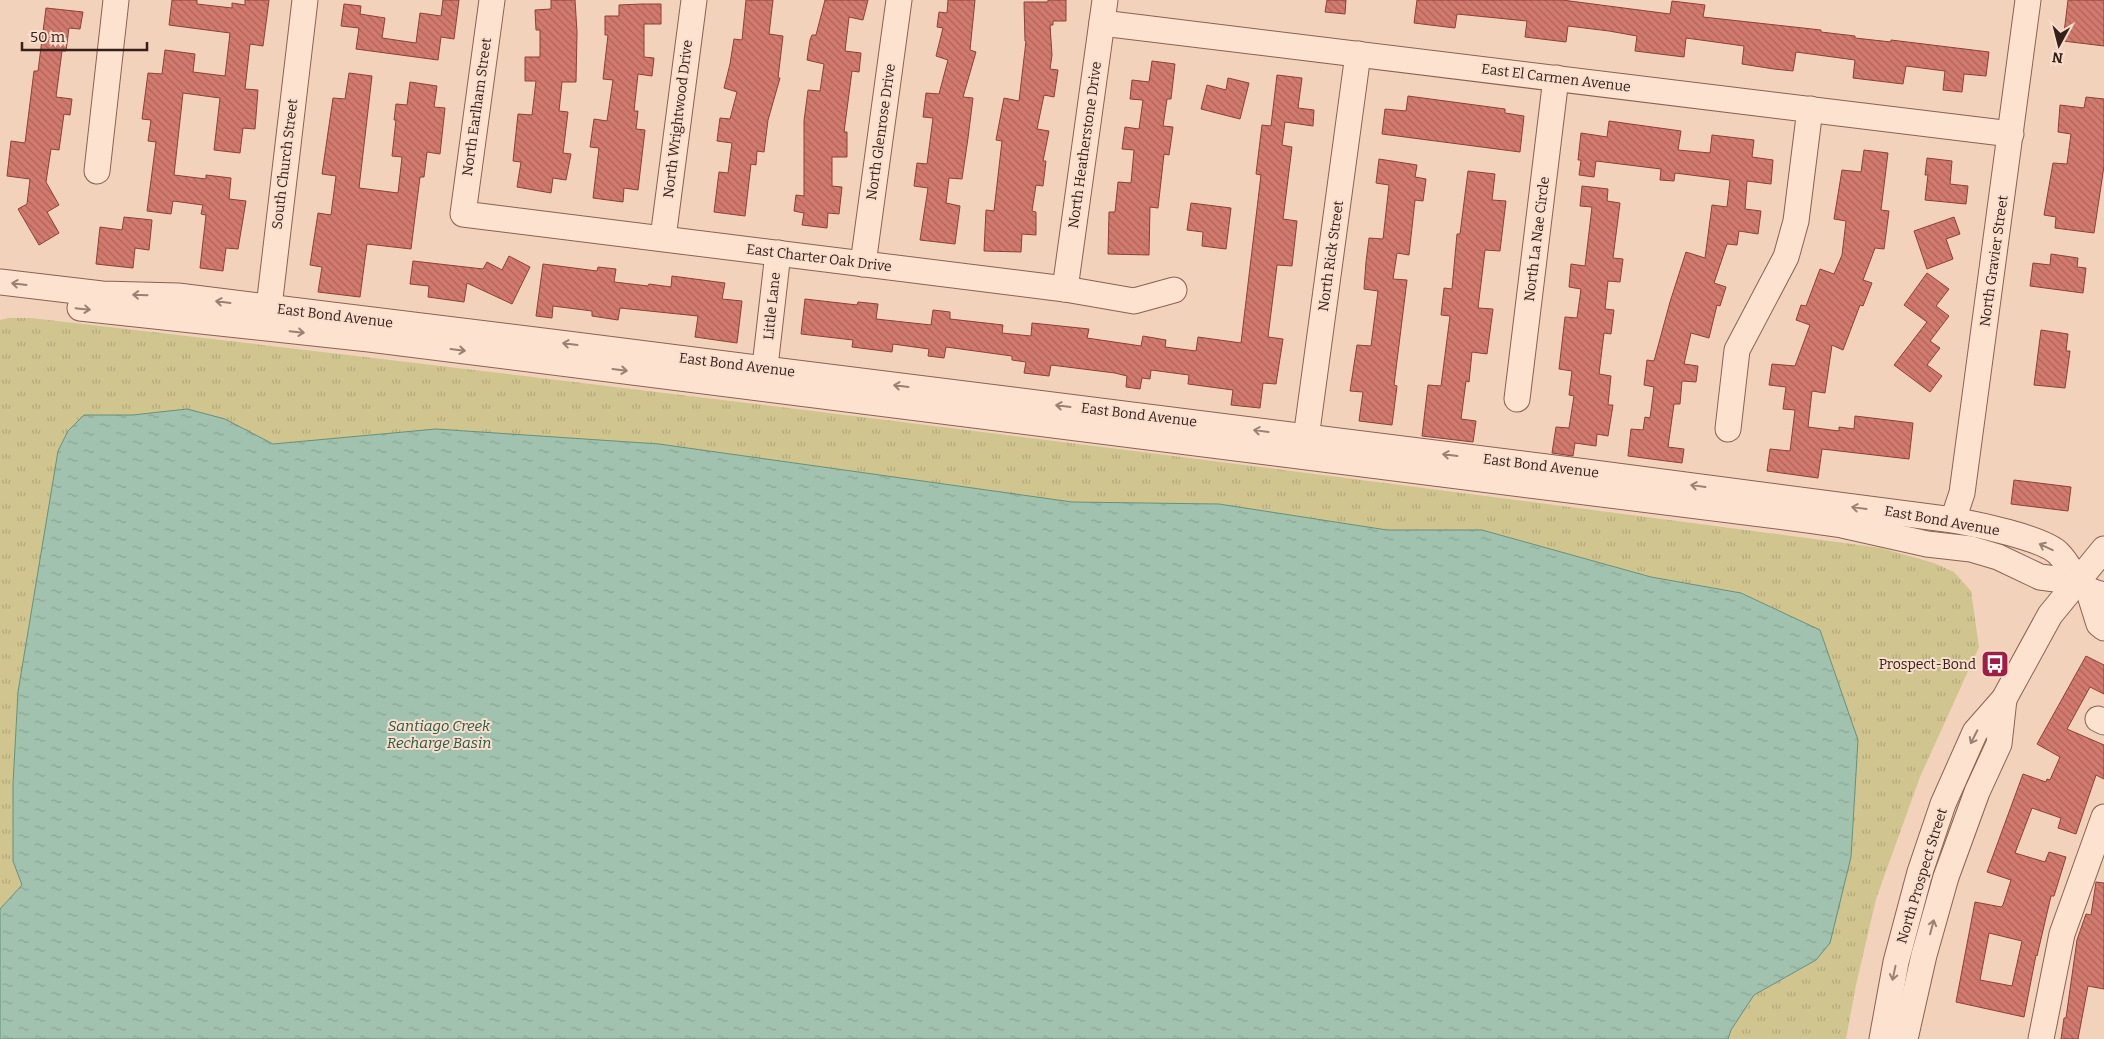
<svg xmlns="http://www.w3.org/2000/svg" width="2104" height="1039" font-family="Bitter,serif">
	<defs>
		<pattern id="grass-tufts" width="24" height="20" patternUnits="userSpaceOnUse" patternTransform="scale(1.25)"><rect width="24" height="20" fill="#d0c58f"/><path d="M3 7l-1-3M5 7V3M7 7l1-3M15 17l-1-3M17 17v-4M19 17l1-3" fill="none" stroke="#b3a97b"/></pattern>
		<pattern id="water-ripples" width="26" height="14" patternUnits="userSpaceOnUse" patternTransform="scale(1.25)"><rect width="26" height="14" fill="#a0c2ae"/><path d="M2 4q2-2 4 0t4 0M15 11q2-2 4 0t4 0" fill="none" stroke="#8ba695"/></pattern>
		<pattern id="building-back-hatch" width="6" height="6" patternUnits="userSpaceOnUse" patternTransform="scale(1.25)"><rect width="6" height="6" fill="#d37a6e"/><path d="M-1 5l2 2M0 0l6 6M5-1l2 2" fill="none" stroke="#ac645a"/></pattern>
	</defs>
	<rect width="100%" height="100%" fill="#f2d2bb"/>
	<path fill="url(#grass-tufts)" d="M8,318H31C649,389 1265,466 1881,548L1934,563L1954,572L1971,591L1979,647L1920,777L1876,899L1856,985L1846,1039H1728L1731,1030L1754,995L1816,960L1851,857L1858,740L1820,630L1742,593L1651,577L1482,530H1387L1219,504L1072,502L436,429L273,444L225,419L133,415H85L68,431L58,451L18,692L13,784V861L22,885L0,909V320Z"/>
	<polygon fill="url(#water-ripples)" stroke="#67907a" points="187,409 225,419 273,444 436,429 659,444 1072,502 1219,504 1387,530 1482,530 1651,577 1741,593 1820,630 1858,740 1851,857 1830,943 1816,960 1754,995 1731,1030 1728,1039 0,1039 0,909 22,885 13,861 13,784 18,692 58,451 68,431 84,415 133,415"/>
	<g fill="url(#building-back-hatch)" stroke="#8c4037" fill-rule="evenodd">
		<polygon points="172,0 197,0 197,4 232,8 232,3 245,5 245,0 269,0 263,46 250,44 245,89 258,90 255,129 243,128 240,153 214,150 220,98 183,93 174,175 206,179 206,175 231,178 229,199 246,201 238,249 226,248 223,271 200,268 206,215 201,214 203,205 173,201 171,214 147,211 156,142 148,141 151,120 142,119 148,73 162,74 165,50 195,54 193,72 225,76 230,33 169,25"/>
		<polygon points="443,0 459,0 454,39 441,37 438,60 356,49 359,28 341,26 344,4 361,6 360,14 385,18 382,38 416,43 420,13 441,16"/>
		<polygon points="551,0 575,0 577,32 576,82 562,82 559,111 568,112 563,153 571,154 566,180 553,178 551,193 517,187 521,162 513,161 518,114 532,115 536,81 525,81 525,57 540,57 540,30 536,30 535,10 551,9"/>
		<polygon points="746,0 773,0 769,34 783,36 778,78 780,78 768,120 764,152 757,151 756,165 751,164 745,216 714,212 719,172 728,173 732,143 717,141 720,118 730,119 737,92 724,88 730,64 734,39 742,40"/>
		<polygon points="825,0 868,0 863,20 849,17 845,51 861,53 859,72 852,71 844,132 847,132 847,157 832,157 832,186 842,187 839,214 828,213 827,228 802,225 804,213 794,211 796,195 804,196 804,121 808,90 820,91 824,64 807,60 810,40 812,35 816,35"/>
		<polygon points="948,0 975,0 970,50 976,52 963,97 973,98 968,138 962,179 949,178 946,203 960,206 955,244 920,240 928,188 914,186 917,163 927,164 933,118 923,117 926,93 939,94 948,60 936,56 943,28 937,27 939,12 947,13"/>
		<polygon points="1048,0 1066,0 1066,21 1053,21 1053,25 1050,25 1052,55 1050,69 1058,70 1054,97 1044,95 1037,129 1049,131 1043,161 1046,161 1043,186 1036,185 1032,211 1036,212 1036,235 1022,234 1021,252 984,251 986,210 994,211 1002,141 996,140 1004,98 1019,101 1026,41 1025,41 1024,2 1048,2"/>
		<polygon points="1327,0 1346,0 1345,14 1325,12"/>
		<polygon points="1417,0 1562,0 1670,14 1672,1 1705,5 1703,17 1821,30 1821,32 1855,36 1855,38 1891,42 1891,40 1989,52 1986,76 1964,74 1962,92 1943,90 1945,71 1906,66 1903,84 1853,78 1855,60 1796,52 1793,71 1774,69 1742,64 1744,46 1708,41 1686,38 1684,57 1635,51 1637,36 1609,31 1568,26 1566,42 1525,37 1527,21 1457,14 1455,28 1414,23"/>
		<polygon points="2068,0 2104,0 2104,46 2063,41"/>
		<polygon points="642,4 661,4 661,24 644,24 644,57 654,58 652,76 638,74 634,111 638,111 636,129 645,130 638,190 624,188 623,202 593,198 599,148 590,147 594,119 607,121 613,80 603,79 608,35 605,35 605,16 619,16 619,5"/>
		<polygon points="46,8 83,12 80,29 69,28 66,51 62,51 56,97 72,99 70,115 64,114 59,150 51,149 46,182 59,205 47,212 59,233 39,245 18,209 27,204 30,179 7,176 11,141 25,143 34,71 38,71"/>
		<polygon points="1152,61 1175,64 1171,99 1167,99 1163,126 1173,127 1169,155 1164,154 1158,208 1150,207 1149,255 1108,254 1109,212 1115,212 1118,182 1131,183 1134,150 1122,149 1125,127 1139,129 1143,100 1130,99 1132,80 1149,82"/>
		<polygon points="349,73 372,76 359,188 398,193 402,157 392,156 396,120 394,120 396,104 407,105 410,82 437,86 434,107 445,108 440,154 427,152 424,177 420,177 411,249 367,244 360,297 318,292 322,267 310,265 318,213 331,215 336,176 322,174 333,98 345,99"/>
		<polygon points="1277,75 1302,78 1298,108 1314,110 1313,126 1285,122 1282,145 1292,147 1283,219 1297,221 1292,266 1277,265 1268,337 1283,339 1276,384 1263,383 1260,408 1231,405 1233,390 1188,384 1189,375 1151,370 1150,379 1142,378 1140,389 1126,387 1127,376 1115,373 1051,365 1049,376 1024,373 1026,362 1012,360 1012,356 946,347 944,358 928,356 929,349 893,344 892,352 852,347 853,340 801,334 805,299 857,305 858,302 878,304 876,319 931,325 933,310 950,312 950,319 1003,325 1002,333 1031,336 1032,323 1089,329 1087,338 1141,346 1143,336 1166,340 1165,347 1196,351 1198,337 1241,343 1261,175 1256,174 1262,125 1271,126"/>
		<polygon points="1228,78 1249,83 1240,119 1201,109 1207,85 1226,90"/>
		<polygon points="1408,96 1505,109 1505,113 1524,116 1520,152 1382,134 1385,109 1406,111"/>
		<polygon points="2086,97 2104,99 2104,166 2094,233 2055,228 2056,217 2044,215 2053,163 2067,164 2071,134 2058,132 2060,105 2084,108"/>
		<polygon points="1609,121 1681,131 1678,150 1710,153 1712,135 1754,140 1752,157 1773,160 1771,184 1747,181 1745,209 1761,211 1758,234 1739,231 1737,245 1727,244 1714,283 1726,287 1720,306 1717,305 1709,338 1691,333 1684,364 1698,366 1696,382 1682,381 1680,404 1674,404 1668,447 1684,449 1682,463 1628,456 1631,429 1643,430 1645,417 1650,418 1654,387 1644,385 1647,360 1654,361 1670,302 1686,252 1705,258 1712,205 1727,207 1730,180 1675,173 1674,181 1660,180 1661,169 1596,161 1594,177 1579,175 1581,160 1578,160 1581,133 1607,137"/>
		<polygon points="1864,150 1888,153 1881,210 1889,211 1884,249 1875,248 1863,280 1872,283 1863,306 1860,305 1843,350 1832,345 1825,393 1812,391 1808,427 1839,431 1839,427 1854,429 1855,416 1913,423 1909,459 1822,449 1818,478 1767,471 1770,449 1790,451 1795,410 1783,409 1786,387 1769,385 1772,364 1795,366 1810,325 1796,320 1801,305 1806,306 1820,269 1834,274 1842,255 1846,221 1834,219 1842,170 1861,172"/>
		<polygon points="1927,158 1952,161 1950,184 1968,186 1966,204 1925,200 1928,175 1925,175"/>
		<polygon points="1379,159 1417,165 1415,177 1426,179 1423,201 1415,200 1409,255 1397,253 1393,279 1407,280 1394,385 1397,386 1392,425 1359,421 1363,392 1350,391 1357,345 1371,346 1378,291 1364,289 1366,262 1369,238 1383,239 1389,185 1376,183"/>
		<polygon points="1468,171 1495,174 1492,200 1506,201 1500,251 1485,250 1482,275 1478,308 1493,309 1487,354 1472,352 1469,382 1466,381 1461,419 1476,421 1473,442 1422,436 1428,385 1441,386 1450,316 1441,315 1444,288 1452,289 1457,234 1460,234"/>
		<polygon points="1582,186 1608,189 1607,201 1620,203 1613,258 1623,259 1620,282 1608,281 1605,309 1614,310 1611,334 1604,333 1599,374 1611,376 1608,405 1613,405 1608,436 1597,434 1596,446 1575,443 1573,456 1552,453 1556,427 1569,428 1574,396 1569,395 1572,371 1559,369 1565,317 1577,318 1581,289 1569,287 1571,264 1585,266 1592,207 1580,206"/>
		<polygon points="1191,203 1231,208 1226,249 1202,246 1203,232 1187,230"/>
		<polygon points="124,217 152,220 149,250 135,248 133,268 96,264 100,227 122,230"/>
		<polygon points="1954,217 1960,234 1946,239 1953,259 1927,269 1914,231"/>
		<polygon points="2051,254 2078,258 2077,267 2086,268 2083,293 2030,286 2033,263 2050,265"/>
		<polygon points="509,256 530,267 512,304 467,283 464,302 428,297 429,286 410,284 413,261 483,269 487,262 502,270"/>
		<polygon points="543,264 597,271 598,267 616,269 614,282 648,286 649,284 671,287 672,276 725,283 722,299 742,301 737,343 695,337 698,316 620,308 618,320 592,316 592,311 553,306 552,318 536,316"/>
		<polygon points="1927,273 1949,289 1936,306 1949,316 1930,341 1940,348 1927,365 1942,376 1930,392 1894,365 1927,322 1904,305"/>
		<polygon points="2041,330 2068,334 2066,351 2070,351 2065,388 2034,385"/>
		<polygon points="2014,480 2071,487 2068,511 2011,504"/>
		<path d="M2086,656L2104,665V694L2090,687L2067,729L2104,745V779L2096,775L2076,834L2058,828L2061,818L2032,808L2015,853L2045,862L2049,852L2066,857L2054,896H2051L2037,956L2036,955L2024,1017L1956,1002L1975,902L2001,907L2003,905L2011,880L1987,872L2023,774L2046,782L2047,779L2050,780L2060,757L2037,744ZM1989,933L2022,941L2012,986L1980,980Z"/>
		<polygon points="2096,882 2104,883 2104,989 2088,986 2078,1039 2061,1039 2064,1018 2066,1018 2077,940 2086,914 2091,915"/>
	</g>
	<g fill="none" stroke-linecap="round" stroke-linejoin="round">
		<defs>
			<g id="minor">
				<polyline points="492,0 463,214 1065,289 1134,301 1174,290"/>
				<polyline points="1102,23 2011,134"/>
				<polyline points="97,171 116,0"/>
				<polyline points="663,238 694,0"/>
				<polyline points="863,264 899,0"/>
				<path d="M0,282L102,294L178,296L567,344L1586,472L1953,520C1975,524 2043,538 2058,553C2078,573 2070,587 2104,595"/>
				<polyline points="1065,289 1105,0"/>
				<polyline points="80,308 369,339 1808,520 1842,525 1927,544 1971,549 1998,557 2040,577 2078,582"/>
				<polyline points="267,324 305,0"/>
				<polyline points="763,384 778,253"/>
				<polyline points="1517,399 1556,78"/>
				<polyline points="1728,429 1737,350 1786,257 1796,221 1810,109"/>
				<polyline points="1304,453 1358,54"/>
				<polyline points="1953,520 1962,493 2028,0"/>
				<polyline points="2089,592 2099,624 2104,628"/>
				<polyline points="2098,719 2104,722"/>
				<polyline points="1882,1039 1896,962 1920,872 1943,804 1975,732 2004,699 2050,615 2104,549"/>
				<polyline points="1905,1039 1924,955 1946,877 1977,792 1999,744 2004,699"/>
				<polyline points="2041,1039 2062,934 2104,817"/>
			</g>
		</defs>
		<use href="#minor" stroke="#8a6154" stroke-width="27"/>
		<use href="#minor" stroke="#fce2cf" stroke-width="25"/>
	</g>
	<defs><path id="oneway-shaft" d="M-6 0H5M1.5-3L5.5 0L1.5 3" fill="none" stroke-width="1.6" stroke-linecap="round" stroke-linejoin="round" transform="scale(1.25)"/></defs>
	<g stroke="#9a8174">
		<use href="#oneway-shaft" transform="translate(19 284) rotate(-173)"/>
		<use href="#oneway-shaft" transform="translate(140 295) rotate(-178)"/>
		<use href="#oneway-shaft" transform="translate(223 302) rotate(-173)"/>
		<use href="#oneway-shaft" transform="translate(83 309) rotate(6)"/>
		<use href="#oneway-shaft" transform="translate(297 332) rotate(6)"/>
		<use href="#oneway-shaft" transform="translate(570 344) rotate(-173)"/>
		<use href="#oneway-shaft" transform="translate(458 350) rotate(7)"/>
		<use href="#oneway-shaft" transform="translate(620 370) rotate(7)"/>
		<use href="#oneway-shaft" transform="translate(901 386) rotate(-173)"/>
		<use href="#oneway-shaft" transform="translate(1063 406) rotate(-173)"/>
		<use href="#oneway-shaft" transform="translate(1261 431) rotate(-172)"/>
		<use href="#oneway-shaft" transform="translate(1450 455) rotate(-173)"/>
		<use href="#oneway-shaft" transform="translate(1698 486) rotate(-172)"/>
		<use href="#oneway-shaft" transform="translate(1859 508) rotate(-172)"/>
		<use href="#oneway-shaft" transform="translate(2046 547) rotate(-155)"/>
		<use href="#oneway-shaft" transform="translate(1974 737) rotate(117)"/>
		<use href="#oneway-shaft" transform="translate(1932 927) rotate(-75)"/>
		<use href="#oneway-shaft" transform="translate(1894 973) rotate(102)"/>
	</g>
	<defs>
		<symbol id="bus-square" viewBox="-11 -11 22 22"><rect x="-9" y="-9" width="18" height="18" rx="4" fill="#9f1e45" stroke="#f8decc"/><path d="M-5-6H5V4H4V6H2V4H-2V6H-4V4H-5ZM-3.5-4V0h7V-4ZM-3.5 1.2v1.5H-2V1.2ZM2 1.2v1.5H3.5V1.2Z" fill="#fff"/></symbol>
	</defs>
	<g fill-rule="evenodd">
		<use href="#bus-square" x="1979" y="648" width="32" height="32"/>
	</g>
	<g text-anchor="middle" dominant-baseline="central" stroke-width="4" stroke-linejoin="round" paint-order="stroke">
		<g font-size="14" fill="#38201a" stroke="#f8decc">
			<text transform="translate(1556 78) rotate(7)">East El Carmen Avenue</text>
			<text transform="translate(477 107) rotate(-82)">North Earlham Street</text>
			<text transform="translate(678 119) rotate(-83)">North Wrightwood Drive</text>
			<text transform="translate(881 132) rotate(-82)">North Glenrose Drive</text>
			<text transform="translate(1085 145) rotate(-82)">North Heatherstone Drive</text>
			<text transform="translate(285 164) rotate(-83)">South Church Street</text>
			<text transform="translate(1537 239) rotate(-83)">North La Nae Circle</text>
			<text transform="translate(1331 256) rotate(-82)">North Rick Street</text>
			<text transform="translate(819 258) rotate(7)">East Charter Oak Drive</text>
			<text transform="translate(1994 261) rotate(-82)">North Gravier Street</text>
			<text transform="translate(772 306) rotate(-84)">Little Lane</text>
			<text transform="translate(335 316) rotate(7)">East Bond Avenue</text>
			<text transform="translate(737 365) rotate(7)">East Bond Avenue</text>
			<text transform="translate(1139 415) rotate(7)">East Bond Avenue</text>
			<text transform="translate(1541 466) rotate(7)">East Bond Avenue</text>
			<text transform="translate(1942 521) rotate(10)">East Bond Avenue</text>
			<text transform="translate(1922 876) rotate(-73)">North Prospect Street</text>
		</g>
		<g font-size="14" fill="#38201a" stroke="#f8decc" text-anchor="end">
			<text x="1976" y="664">Prospect-Bond</text>
		</g>
		<g font-size="15" font-style="italic" fill="#285948" stroke="#f8decc">
			<text x="439" y="726">Santiago Creek<tspan x="439" dy="17">Recharge Basin</tspan></text>
		</g>
	</g>
	<g transform="translate(2059 45) rotate(187)" stroke="#f8decc" stroke-width="4" paint-order="stroke">
	<path d="M0-4L9 19L0 12L-9 19Z" fill="#38201a"/>
	<text y="-8" font-size="14" font-weight="bold" text-anchor="middle" fill="#38201a">N</text>
	</g>
	<path d="M22 42v8h125v-8" fill="none" stroke="#38201a" stroke-width="2.5"/>
	<text x="30" y="42" font-size="15" fill="#38201a" stroke="#f8decc" stroke-width="4" paint-order="stroke">50 m</text>
</svg>
